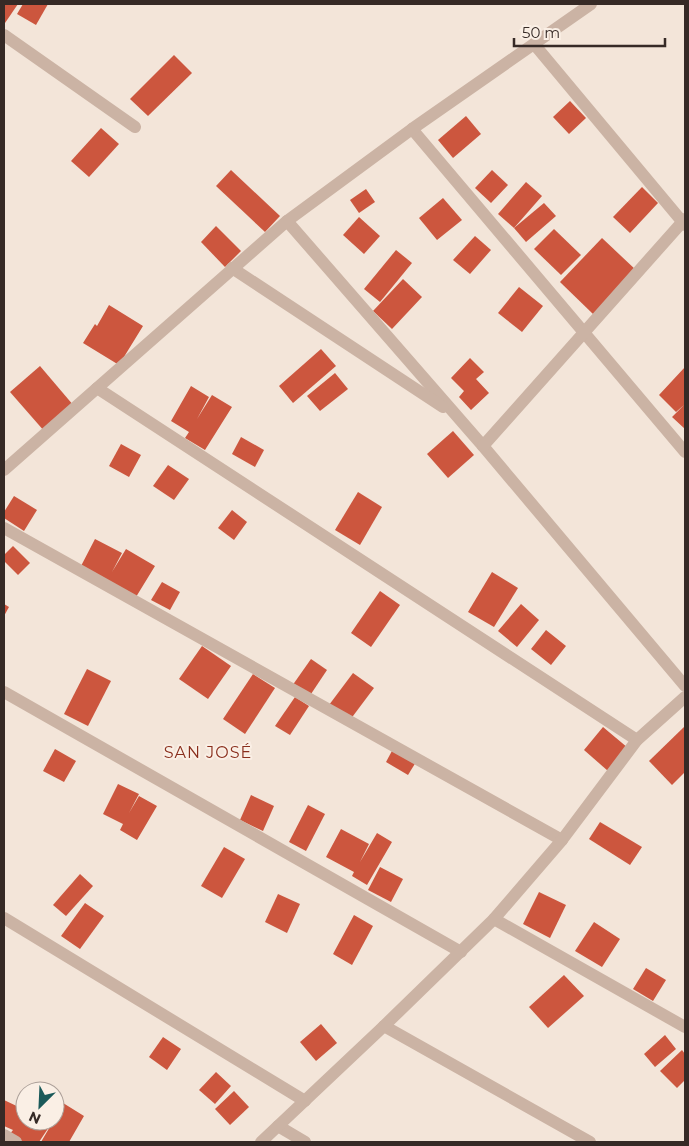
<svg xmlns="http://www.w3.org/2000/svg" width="689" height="1146" font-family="Montserrat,sans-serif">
	<rect width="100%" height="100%" fill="#f3e5d9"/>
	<g fill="#cc563e">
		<polygon points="4,4 18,4 5,23 4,22"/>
		<polygon points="23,4 48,4 36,25 17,14"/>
		<polygon points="174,55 192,73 148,116 130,99"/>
		<polygon points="570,101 586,118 569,134 553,117"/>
		<polygon points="466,116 481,134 453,158 438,140"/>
		<polygon points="101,128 119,144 89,177 71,161"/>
		<polygon points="231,170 280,216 265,232 216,186"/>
		<polygon points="492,170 508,185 491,203 475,188"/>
		<polygon points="526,182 542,196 514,228 498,214"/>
		<polygon points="642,187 658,203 630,233 613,217"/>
		<polygon points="366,189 375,202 359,213 350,200"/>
		<polygon points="443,198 462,220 437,240 419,218"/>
		<polygon points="544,203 556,216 526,242 514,228"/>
		<polygon points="359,217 380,236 364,254 343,235"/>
		<polygon points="216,226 241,251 225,267 201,242"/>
		<polygon points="554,229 581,255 561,275 534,249"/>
		<polygon points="475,236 491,250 470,274 453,260"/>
		<polygon points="602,238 637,271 594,315 560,282"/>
		<polygon points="396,250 412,263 380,302 364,289"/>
		<polygon points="403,279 422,297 392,329 373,311"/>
		<polygon points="519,287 543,306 522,332 498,313"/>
		<polygon points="109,305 143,326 119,365 83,343 95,324 97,326"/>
		<polygon points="321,349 336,366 293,403 279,386"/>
		<polygon points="470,358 484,372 476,379 489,393 471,410 459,397 464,391 451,378"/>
		<polygon points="40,366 74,406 45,432 10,392"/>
		<polygon points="685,367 685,429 672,417 684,405 676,412 659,395"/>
		<polygon points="335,373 348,389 320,411 307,396"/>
		<polygon points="191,386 209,397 197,419 212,395 232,407 205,450 185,438 189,432 171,421"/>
		<polygon points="453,431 474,455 448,478 427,454"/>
		<polygon points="241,437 264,450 255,467 232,454"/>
		<polygon points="121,444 141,455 129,477 109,466"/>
		<polygon points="168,465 189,479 174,500 153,486"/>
		<polygon points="358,492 382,507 360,545 335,530"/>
		<polygon points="14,496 37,510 24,531 4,518 4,512"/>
		<polygon points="232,510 247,522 234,540 218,528"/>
		<polygon points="95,539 122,553 112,572 126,549 155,566 136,597 81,566"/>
		<polygon points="13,546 30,563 18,575 4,561 4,555"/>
		<polygon points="492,572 518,588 494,627 468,612"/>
		<polygon points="162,582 180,592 170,610 151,600"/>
		<polygon points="380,591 400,605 371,647 351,633"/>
		<polygon points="4,604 9,607 4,616"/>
		<polygon points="521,604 539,620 517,647 498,631"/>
		<polygon points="546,630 566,646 551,665 531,649"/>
		<polygon points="202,646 231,666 208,699 179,679"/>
		<polygon points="311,659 327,670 309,697 292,686"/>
		<polygon points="87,669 111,681 88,726 64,714"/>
		<polygon points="353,673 374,688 350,720 329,705"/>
		<polygon points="253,674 275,688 245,734 223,719"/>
		<polygon points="295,697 309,706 290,735 275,726"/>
		<polygon points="685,726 685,772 672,785 649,761"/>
		<polygon points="603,727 628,748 608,771 584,750"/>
		<polygon points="55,749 76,761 64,782 43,771"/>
		<polygon points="393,749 416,762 408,775 386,762"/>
		<polygon points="118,784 139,794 129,813 139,796 157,806 137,840 120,830 123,824 103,814"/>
		<polygon points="251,795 274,806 263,831 240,820"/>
		<polygon points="308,805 325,814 306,851 289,842"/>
		<polygon points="600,822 642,847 630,865 589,839"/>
		<polygon points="341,829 369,844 360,862 377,833 392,842 367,885 352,876 354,872 326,857"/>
		<polygon points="224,847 245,859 222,898 201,886"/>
		<polygon points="380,867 403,879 391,902 368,890"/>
		<polygon points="80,874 93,886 66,916 53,905"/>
		<polygon points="539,892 566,905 550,938 523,924"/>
		<polygon points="278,894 300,904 287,933 265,922"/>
		<polygon points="85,903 104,916 80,949 61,936"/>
		<polygon points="354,915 373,926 352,965 333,954"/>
		<polygon points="594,922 620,939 602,967 575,951"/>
		<polygon points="646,968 666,980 653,1001 633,989"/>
		<polygon points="564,975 584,996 548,1028 529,1007"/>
		<polygon points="321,1024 337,1043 316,1061 300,1042"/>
		<polygon points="665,1035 676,1049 655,1067 644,1054"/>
		<polygon points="163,1037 181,1049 167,1070 149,1057"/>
		<polygon points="682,1050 685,1054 685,1080 677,1088 660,1071"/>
		<polygon points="216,1072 231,1086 215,1104 199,1090"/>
		<polygon points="234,1091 249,1107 230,1125 215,1109"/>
		<polygon points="55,1098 84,1116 69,1142 41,1142 58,1113 55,1117"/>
		<polygon points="4,1100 25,1110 25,1121 53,1121 39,1142 23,1142 9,1135 13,1130 4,1126"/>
	</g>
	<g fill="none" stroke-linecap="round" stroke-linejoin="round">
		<g stroke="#cbb3a4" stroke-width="12">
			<polyline points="4,35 135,127"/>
			<polyline points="534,44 685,225"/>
			<polyline points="412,129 685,452"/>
			<polyline points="287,221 483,446 685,686"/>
			<polyline points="232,268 443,407"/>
			<polyline points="97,388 637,740"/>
			<polyline points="483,446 685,219"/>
			<polyline points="4,470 287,221 412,129 591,4"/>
			<polyline points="4,528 562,840"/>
			<polyline points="4,692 461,952"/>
			<polyline points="4,918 305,1101"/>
			<polyline points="494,919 685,1027"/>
			<polyline points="384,1026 590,1142"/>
			<polyline points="278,1126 305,1142"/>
			<polyline points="4,1135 16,1142"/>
			<polyline points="261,1142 384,1026 494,919 562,840 637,740 685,697"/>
		</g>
	</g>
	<g text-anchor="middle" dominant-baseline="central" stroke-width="4" stroke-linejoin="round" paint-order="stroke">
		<g font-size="16" letter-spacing="1" fill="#892e1c" stroke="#faefe5">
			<text x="208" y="752">SAN JOSÉ</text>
		</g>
	</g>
	<rect width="689" height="1146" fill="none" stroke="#362a26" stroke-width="10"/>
	<g transform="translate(40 1106) rotate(204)"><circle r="24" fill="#faefe5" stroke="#aca099"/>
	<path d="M0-4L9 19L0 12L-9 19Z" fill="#1a5959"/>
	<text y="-8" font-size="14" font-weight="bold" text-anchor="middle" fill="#362a26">N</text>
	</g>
	<path d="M514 38v8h151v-8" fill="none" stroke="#362a26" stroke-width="2.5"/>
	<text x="522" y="38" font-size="15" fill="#362a26" stroke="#faefe5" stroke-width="4" paint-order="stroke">50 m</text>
</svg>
